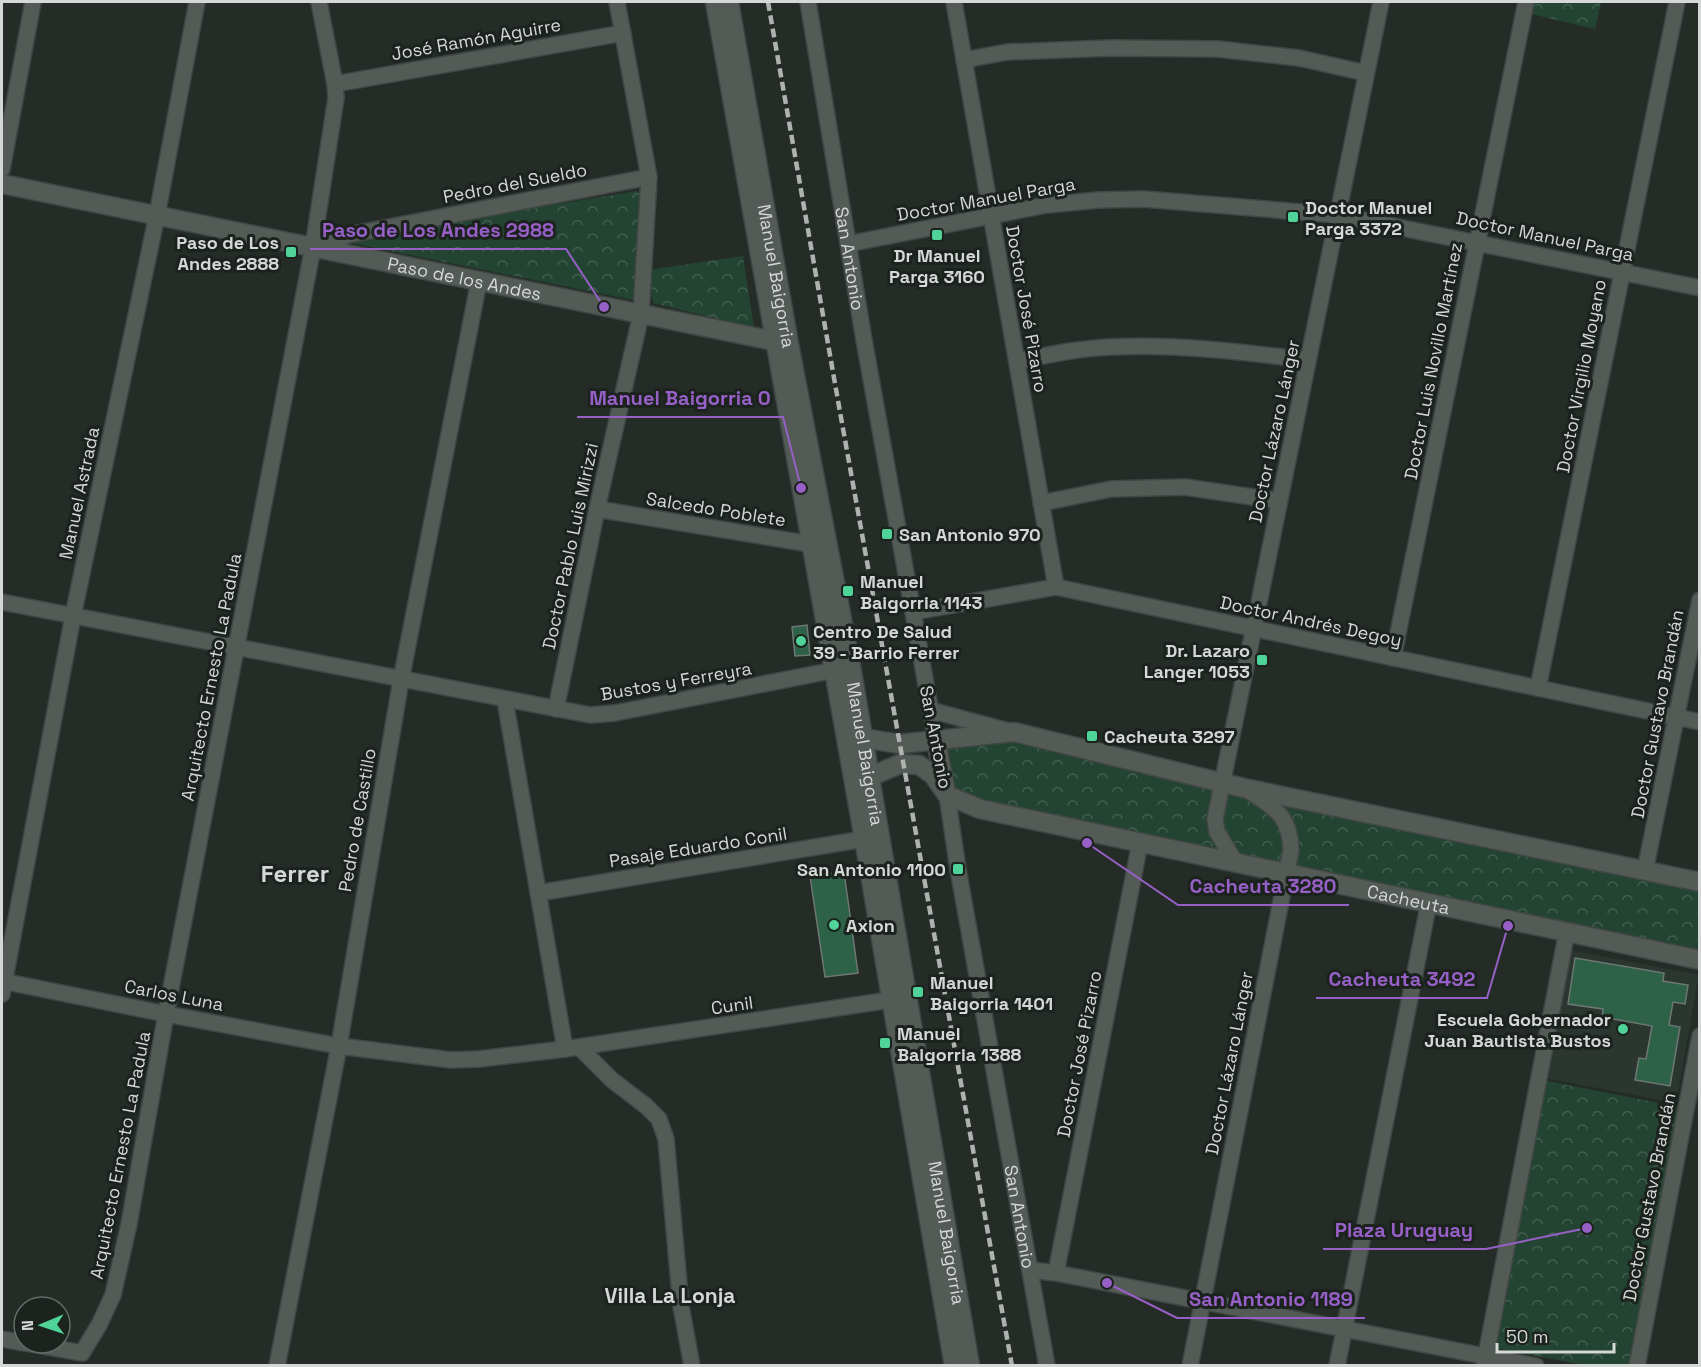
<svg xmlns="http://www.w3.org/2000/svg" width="1701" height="1367" font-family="'Space Grotesk',sans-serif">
	<defs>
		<pattern id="forest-crowns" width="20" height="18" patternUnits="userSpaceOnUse" patternTransform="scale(1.5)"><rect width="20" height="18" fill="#244433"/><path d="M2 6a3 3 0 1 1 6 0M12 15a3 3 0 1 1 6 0" fill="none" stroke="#435e50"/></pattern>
	</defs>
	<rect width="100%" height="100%" fill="#252c28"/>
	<polygon fill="#2a362f" points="1570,950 1699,975 1676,1103 1546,1078"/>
	<g fill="url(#forest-crowns)">
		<polygon points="1533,2 1601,2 1595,29 1531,14"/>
		<polygon points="637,191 642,198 633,300 351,243 478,217"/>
		<polygon points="743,256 754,328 653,303 648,270"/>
		<polygon points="997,733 1699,882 1699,960 947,795 936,740"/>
		<polygon points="1547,1081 1679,1107 1629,1365 1584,1365 1495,1348"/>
	</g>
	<g fill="#2d6248" stroke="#6f7772" stroke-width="1.5">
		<polygon points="807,625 810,655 795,656 792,627"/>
		<polygon points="844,872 858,973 825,977 810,876"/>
		<polygon points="1575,958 1664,973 1663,981 1688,985 1685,1004 1673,1002 1669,1025 1680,1027 1670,1086 1635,1080 1639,1058 1646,1059 1652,1026 1602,1017 1603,1009 1568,1004"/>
	</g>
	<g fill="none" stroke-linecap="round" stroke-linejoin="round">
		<defs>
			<g id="minor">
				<path id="s1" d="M808,2L864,340L936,740"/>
				<polyline points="954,2 1056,587"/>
				<polyline points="964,60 1007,52 1111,48 1218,49 1299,58 1366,73"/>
				<polyline points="335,84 623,33"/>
				<polyline points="2,169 33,2"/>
				<polyline points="848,244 1046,205 1099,200 1143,199 1338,215 1700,288"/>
				<polyline points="322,249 337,240 348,235 649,177"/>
				<path d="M1017,361C1048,355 1080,348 1112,347C1178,344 1243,352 1308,360"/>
				<polyline points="1041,503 1111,489 1185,487 1279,501"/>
				<polyline points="597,509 822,546"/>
				<polyline points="2,602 590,715 615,713 845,668"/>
				<polyline points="913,612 1056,587 1700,722"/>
				<polyline points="1393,658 1526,2"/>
				<polyline points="1538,688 1677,2"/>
				<polyline points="505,700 565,1049"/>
				<polyline points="556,709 597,509 641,314 649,177 617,2"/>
				<polyline points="930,710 1008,731"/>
				<path id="s2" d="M947,795L958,869L1047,1366"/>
				<polyline points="1236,863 1217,832 1215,819 1381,2"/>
				<polyline points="1645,871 1700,600"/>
				<polyline points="538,893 864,839"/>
				<polyline points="2,981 166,1014 339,1046 451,1060 479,1059 565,1049 890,1000"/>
				<polyline points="2,994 73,616 157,215 197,2"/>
				<polyline points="579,1047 612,1080 646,1106 659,1119 666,1139 681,1306 692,1366"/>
				<polyline points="1030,1270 1056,1273 1536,1366"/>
				<polyline points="1056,1273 1140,843"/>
				<polyline points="2,1339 24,1343"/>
				<polyline points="26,1343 82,1353 99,1325 113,1295 129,1224 166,1014 313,247 336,98 335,84 319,2"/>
				<polyline points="277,1366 339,1046 401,680 479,281"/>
				<path d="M1190,1366L1291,850C1290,816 1276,809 1249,791"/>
				<polyline points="1337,1366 1429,902"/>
				<polyline points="1484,1366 1567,931"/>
				<polyline points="1637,1366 1700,1036"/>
			</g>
			<g id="tertiary">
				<polyline points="849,738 856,737 900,744 1014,732 1244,788 1700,882"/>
				<polyline points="936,740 945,788"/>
				<path id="s3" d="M855,778L869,777L900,764L919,765L933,775L947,795L980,809L1700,960"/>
			</g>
			<g id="secondary">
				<polyline points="715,2 864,839 954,1366"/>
				<path id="s4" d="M729,2L789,344L851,666L970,1366"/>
				<path id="s5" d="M2,184L784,343"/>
			</g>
		</defs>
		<use href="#minor" stroke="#414744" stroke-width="18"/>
		<use href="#tertiary" stroke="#414744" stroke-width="21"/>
		<use href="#secondary" stroke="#414744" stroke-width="21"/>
		<use href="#minor" stroke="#545b57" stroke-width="15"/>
		<use href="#tertiary" stroke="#545b57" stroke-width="18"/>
		<use href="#secondary" stroke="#545b57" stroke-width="18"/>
		<polyline stroke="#aeb3b0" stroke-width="4.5" stroke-dasharray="9 4.5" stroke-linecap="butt" points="768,2 840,412 1012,1366"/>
	</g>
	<g fill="#50d398" stroke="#1c221e" stroke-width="2">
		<rect x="1287" y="211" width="12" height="12" rx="3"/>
		<rect x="931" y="229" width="12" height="12" rx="3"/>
		<rect x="285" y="246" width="12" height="12" rx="3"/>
		<rect x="881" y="528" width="12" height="12" rx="3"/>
		<rect x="842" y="585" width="12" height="12" rx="3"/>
		<circle cx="801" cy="641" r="6"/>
		<rect x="1256" y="654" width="12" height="12" rx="3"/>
		<rect x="1086" y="730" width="12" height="12" rx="3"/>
		<rect x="952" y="863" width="12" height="12" rx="3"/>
		<circle cx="834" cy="925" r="6"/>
		<rect x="912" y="986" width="12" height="12" rx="3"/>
		<circle cx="1623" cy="1029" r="6"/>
		<rect x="879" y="1037" width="12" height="12" rx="3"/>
	</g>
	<g text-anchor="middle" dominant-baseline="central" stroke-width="6" stroke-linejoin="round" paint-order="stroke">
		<g font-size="18" fill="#d4d8d6" stroke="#1c221e">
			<text transform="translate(476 39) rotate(-10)">José Ramón Aguirre</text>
			<text transform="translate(515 183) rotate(-11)">Pedro del Sueldo</text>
			<text transform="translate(986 199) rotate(-10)">Doctor Manuel Parga</text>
			<text transform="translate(1545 236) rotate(12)">Doctor Manuel Parga</text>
			<text stroke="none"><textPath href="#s1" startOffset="260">San Antonio</textPath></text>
			<text stroke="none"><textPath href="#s4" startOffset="278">Manuel Baigorria</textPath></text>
			<text stroke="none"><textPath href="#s5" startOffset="472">Paso de los Andes</textPath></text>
			<text transform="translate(1027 309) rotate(80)">Doctor José Pizarro</text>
			<text transform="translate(1433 361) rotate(-79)">Doctor Luis Novillo Martínez</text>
			<text transform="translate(1581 376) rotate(-79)">Doctor Virgilio Moyano</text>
			<text transform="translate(1274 431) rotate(-78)">Doctor Lázaro Lánger</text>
			<text transform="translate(79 493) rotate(-78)">Manuel Astrada</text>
			<text transform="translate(716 509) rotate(9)">Salcedo Poblete</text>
			<text transform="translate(570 546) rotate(-78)">Doctor Pablo Luis Mirizzi</text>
			<text transform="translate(1311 621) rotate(12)">Doctor Andrés Degoy</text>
			<text transform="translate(211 677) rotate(-79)">Arquitecto Ernesto La Padula</text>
			<text transform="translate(676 681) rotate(-10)">Bustos y Ferreyra</text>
			<text transform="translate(1657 714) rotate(-79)">Doctor Gustavo Brandán</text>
			<text transform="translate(936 737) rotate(79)">San Antonio</text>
			<text stroke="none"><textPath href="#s4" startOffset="764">Manuel Baigorria</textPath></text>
			<text transform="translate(357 820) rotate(-80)">Pedro de Castillo</text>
			<text transform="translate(698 847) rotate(-9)">Pasaje Eduardo Conil</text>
			<text stroke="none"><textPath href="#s3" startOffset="582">Cacheuta</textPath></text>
			<text transform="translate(174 995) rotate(11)">Carlos Luna</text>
			<text transform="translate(732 1005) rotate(-8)">Cunil</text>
			<text transform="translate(1079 1054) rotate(-79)">Doctor José Pizarro</text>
			<text transform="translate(1229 1063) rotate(-79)">Doctor Lázaro Lánger</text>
			<text transform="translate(120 1155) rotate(-79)">Arquitecto Ernesto La Padula</text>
			<text transform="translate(1649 1197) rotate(-79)">Doctor Gustavo Brandán</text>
			<text stroke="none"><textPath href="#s2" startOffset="428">San Antonio</textPath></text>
			<text stroke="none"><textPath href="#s4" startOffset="1250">Manuel Baigorria</textPath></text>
		</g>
		<g font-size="18" font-weight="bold" fill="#d4d8d6" stroke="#1c221e" text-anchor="start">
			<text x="1305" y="207">Doctor Manuel<tspan x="1305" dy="21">Parga 3372</tspan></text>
			<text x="279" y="242" text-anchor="end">Paso de Los<tspan x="279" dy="21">Andes 2888</tspan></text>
			<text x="937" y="255" text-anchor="middle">Dr Manuel<tspan x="937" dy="21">Parga 3160</tspan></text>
			<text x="899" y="534">San Antonio 970</text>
			<text x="860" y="581">Manuel<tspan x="860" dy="21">Baigorria 1143</tspan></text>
			<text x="813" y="631">Centro De Salud<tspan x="813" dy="21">39 - Barrio Ferrer</tspan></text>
			<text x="1250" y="650" text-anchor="end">Dr. Lazaro<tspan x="1250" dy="21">Langer 1053</tspan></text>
			<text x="1104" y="736">Cacheuta 3297</text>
			<text x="946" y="869" text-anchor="end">San Antonio 1100</text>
			<text x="846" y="925">Axion</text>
			<text x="930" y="982">Manuel<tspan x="930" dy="21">Baigorria 1401</tspan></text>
			<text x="1611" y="1019" text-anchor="end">Escuela Gobernador<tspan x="1611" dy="21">Juan Bautista Bustos</tspan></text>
			<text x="897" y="1033">Manuel<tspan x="897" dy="21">Baigorria 1388</tspan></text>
		</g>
		<g font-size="21" font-weight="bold" fill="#d4d8d6" stroke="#1c221e">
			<text x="670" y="1295">Villa La Lonja</text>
		</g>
		<g font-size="24" font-weight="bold" fill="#d4d8d6" stroke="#1c221e">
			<text x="295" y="873">Ferrer</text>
		</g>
	</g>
	<path fill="none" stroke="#9660c6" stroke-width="2" d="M604 307L566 249H310M801 488L783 417H577M1087 843L1178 905H1349M1508 926L1487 998H1316M1587 1228L1486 1249H1323M1107 1283L1177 1318H1365"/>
	<g fill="#9660c6" stroke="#1c221e" stroke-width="2">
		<circle cx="604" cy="307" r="6"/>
		<circle cx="801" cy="488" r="6"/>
		<circle cx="1087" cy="843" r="6"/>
		<circle cx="1508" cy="926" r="6"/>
		<circle cx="1587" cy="1228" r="6"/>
		<circle cx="1107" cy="1283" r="6"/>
	</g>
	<g font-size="20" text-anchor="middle" font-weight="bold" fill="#9660c6" stroke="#1c221e" stroke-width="6" stroke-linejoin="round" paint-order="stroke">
		<text x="438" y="237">Paso de Los Andes 2988</text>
		<text x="680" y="405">Manuel Baigorria 0</text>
		<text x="1263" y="893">Cacheuta 3280</text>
		<text x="1402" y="986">Cacheuta 3492</text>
		<text x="1404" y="1237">Plaza Uruguay</text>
		<text x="1271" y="1306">San Antonio 1189</text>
	</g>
	<rect width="1701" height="1367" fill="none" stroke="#d4d8d6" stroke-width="6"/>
	<g transform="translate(42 1325) rotate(268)"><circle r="28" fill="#1c221e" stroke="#666b68" stroke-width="1.5"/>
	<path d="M0-4.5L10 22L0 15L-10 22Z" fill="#50d398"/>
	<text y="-9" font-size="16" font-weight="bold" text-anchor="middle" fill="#d4d8d6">N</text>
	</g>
	<path d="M1497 1343v9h117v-9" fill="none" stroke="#d4d8d6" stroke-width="3"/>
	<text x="1506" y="1343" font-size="18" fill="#d4d8d6" stroke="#1c221e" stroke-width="4.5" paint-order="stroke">50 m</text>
</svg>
